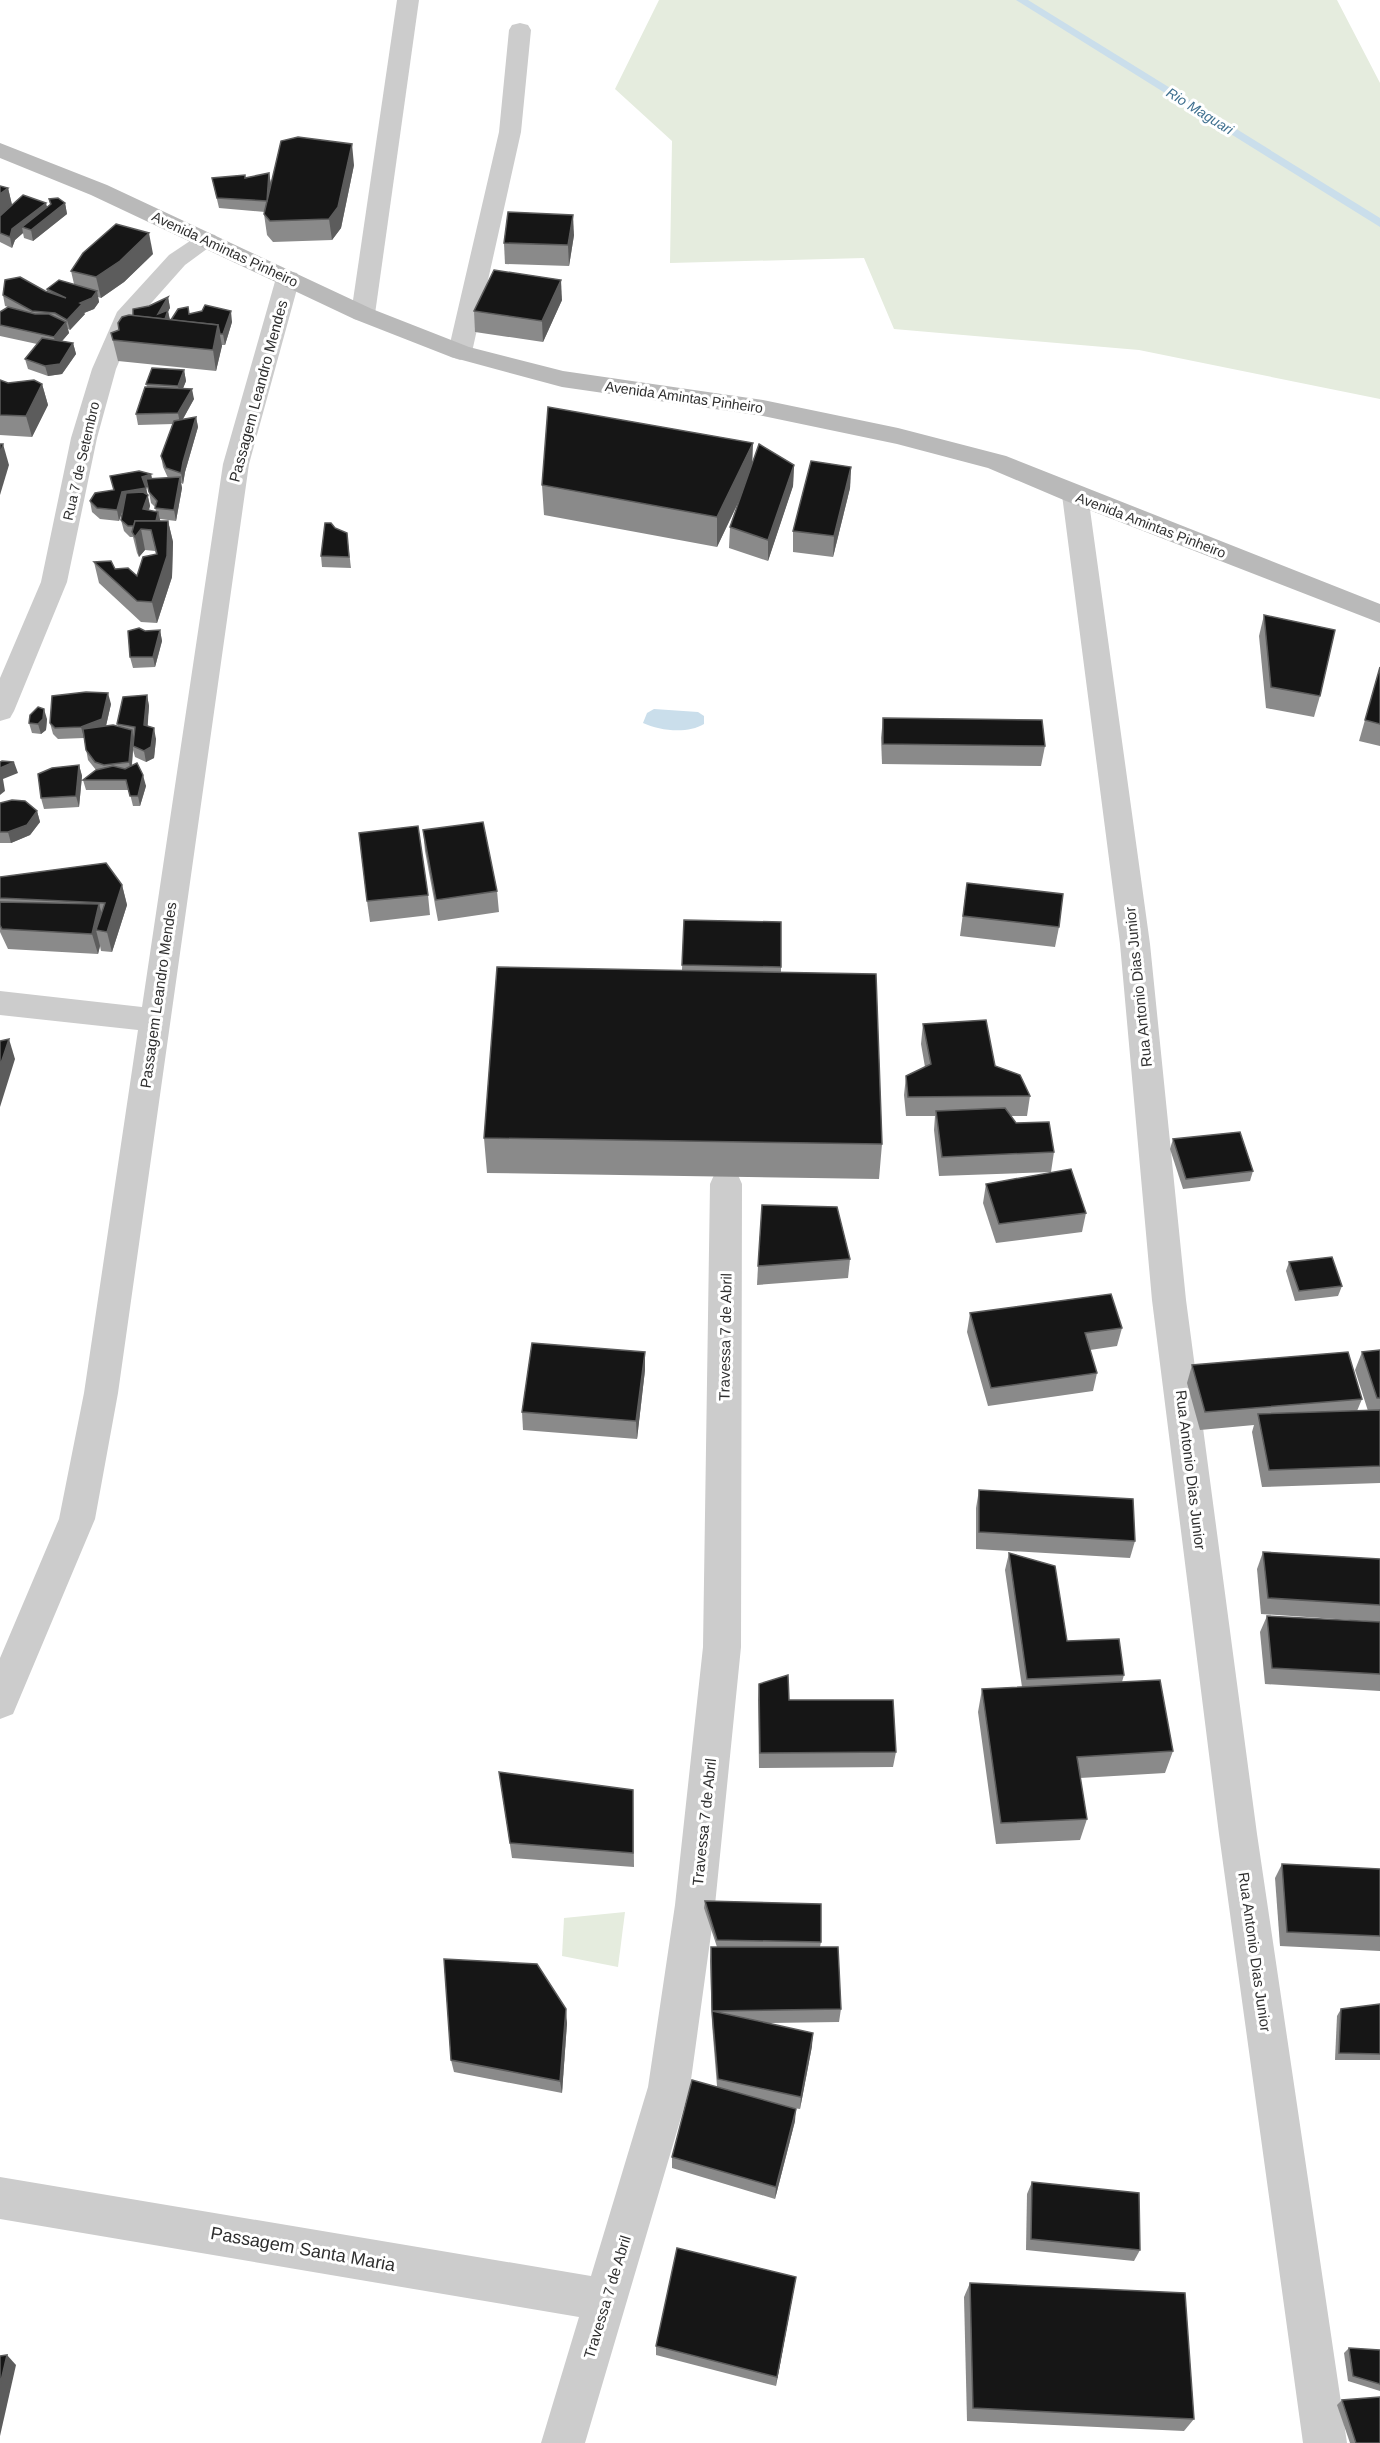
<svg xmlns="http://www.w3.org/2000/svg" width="1380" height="2443" font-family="Helvetica,sans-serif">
	<rect width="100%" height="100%" fill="#fff"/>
	<g fill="#e5ecde">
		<polygon points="659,0 1337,0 1380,83 1380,399 1139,350 894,329 864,258 670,263 672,141 615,89"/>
		<polygon points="625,1912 618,1967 562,1956 564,1918"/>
	</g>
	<path fill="#cadeeb" d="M654,709L698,712L704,716V724C688,734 660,731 643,723L647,713Z"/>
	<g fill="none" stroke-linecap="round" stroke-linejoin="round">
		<polygon fill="#cadeeb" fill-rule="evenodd" points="1016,0 1028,0 1380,218 1380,227"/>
		<g fill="#ccc" fill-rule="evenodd">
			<polygon points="397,0 419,0 375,314 372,319 363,321 354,319 351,314"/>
			<polygon points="520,23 528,25 531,30 521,132 472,352 469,357 460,360 451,357 448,352 499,132 509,30 512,25"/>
			<polygon points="207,233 215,235 219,240 185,265 137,319 116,369 97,438 67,582 14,711 10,718 0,721 0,678 41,582 71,438 92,369 117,312 169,255 199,235"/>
			<polygon points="288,271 297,273 300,278 249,464 118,1393 95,1519 13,1714 0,1719 0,1658 59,1519 84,1393 138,1030 0,1015 0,991 142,1007 223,464 276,278 279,273"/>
			<polygon points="1075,487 1084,489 1088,495 1150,944 1186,1300 1257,1834 1347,2443 1303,2443 1219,1834 1152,1300 1120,944 1062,495 1066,489"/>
			<polygon points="726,1171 738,1175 742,1184 741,1647 715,1905 690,2087 585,2443 541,2443 579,2317 0,2219 0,2177 591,2276 648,2087 675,1905 703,1647 710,1184 714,1175"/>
		</g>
		<polygon fill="#b9b9b9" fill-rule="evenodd" points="0,143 107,185 372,309 469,347 563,371 763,400 898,428 1006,456 1380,604 1380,623 1066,501 988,468 897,444 763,416 562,387 451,357 354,319 91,195 0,158"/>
	</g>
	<g fill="#8a8a8a" fill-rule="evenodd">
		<polygon points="354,165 341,228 332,240 273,242 267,235 264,214 265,212 219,208 212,178 245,178 269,173 271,184"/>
		<polygon points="0,186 8,188 12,205 47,207 50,205 49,199 65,203 67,214 33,241 24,238 23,233 15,240 12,248 0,242"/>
		<polygon points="574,235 569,266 505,264 504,243"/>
		<polygon points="153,254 124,282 101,298 98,297 99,302 94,309 84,313 85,314 70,330 68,329 69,333 62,341 73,343 76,354 62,374 48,376 28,369 25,359 37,344 0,336 0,312 8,307 5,306 3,295 45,291 47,292 47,289 74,284 71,271"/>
		<polygon points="168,297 170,308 168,311 170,320 189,314 232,322 225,345 222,345 216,371 118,361 111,333 119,330 133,316"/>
		<polygon points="562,300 543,342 475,332 474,311"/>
		<path d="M184,370L186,381L183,388L194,399L183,419L196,417L198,427L185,472L183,484L181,483L182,488L176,521L160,519V521H168L173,542L172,577L157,623L141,622L99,583L94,562L137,576L156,554L155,551L145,550L139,557L137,553L133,537H130L124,531L121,520L124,507L119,521L100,519L92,512L90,501L151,474L152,479L168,478L163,467L161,456L173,424L138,425L136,414L147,387L146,384ZM146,487H148L151,503L155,507L156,512L149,510L150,506Z"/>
		<polygon points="0,380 8,383 42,384 48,405 32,437 0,435"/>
		<polygon points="752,463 794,465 793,486 768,561 729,548 730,527 740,499 717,547 544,515 542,485"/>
		<polygon points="851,467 850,488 833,557 793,552 793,531"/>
		<polygon points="348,543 351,568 322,567 321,556"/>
		<polygon points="1264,615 1320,696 1314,717 1266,708 1259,636"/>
		<polygon points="160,630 162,641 155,667 133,668 130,657 145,631"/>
		<polygon points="1380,667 1380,746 1359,741"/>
		<polygon points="147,695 149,706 147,726 156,739 154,758 146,762 135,757 133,750 132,765 146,786 140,806 133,806 129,790 86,790 83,780 96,770 88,760 84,738 58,739 53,734 50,723 111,704 106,726 118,726 117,724"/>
		<polygon points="883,718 1045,746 1041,766 882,764 881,738"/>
		<polygon points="47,719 46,730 41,734 32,733 29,723"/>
		<polygon points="79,765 82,776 79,807 44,809 41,798"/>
		<polygon points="0,803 37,811 40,822 30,835 11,843 0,843"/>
		<polygon points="423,830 497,891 499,912 438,921 425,851"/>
		<polygon points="0,877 122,885 127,905 112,952 101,951 100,946 98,954 8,949 0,932"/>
		<polygon points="967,883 1059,927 1055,947 960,936"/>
		<polygon points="428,895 430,915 370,922 367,901"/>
		<polygon points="684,920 781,922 781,972 882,1144 879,1179 487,1173 484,1138 682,970"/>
		<polygon points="923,1024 995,1066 1030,1096 1027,1116 1010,1116 1016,1123 1054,1152 1051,1172 939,1176 934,1130 935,1116 906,1116 904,1095 906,1076 925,1067 921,1044"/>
		<polygon points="1173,1139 1253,1171 1250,1181 1183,1189 1170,1149"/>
		<polygon points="986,1184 1086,1213 1082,1232 996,1243 983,1203"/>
		<polygon points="850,1259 848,1278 757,1285 758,1266"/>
		<polygon points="1289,1262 1342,1286 1338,1296 1295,1301 1286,1271"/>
		<polygon points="970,1313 1122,1328 1117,1346 1090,1350 1097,1373 1093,1391 988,1406 967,1332"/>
		<polygon points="1380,1350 1380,1483 1262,1487 1252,1432 1254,1425 1200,1430 1187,1383 1192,1365 1362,1399 1357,1411 1368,1411 1355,1370 1362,1352"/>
		<polygon points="645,1370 637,1439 523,1430 522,1412"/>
		<polygon points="979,1490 1135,1541 1130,1558 976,1549 976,1508"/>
		<polygon points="1263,1552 1380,1559 1380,1622 1261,1614 1257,1569"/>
		<polygon points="1009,1553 1067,1641 1124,1675 1122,1682 1173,1751 1165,1773 1080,1778 1087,1819 1080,1840 996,1844 978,1712 982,1689 1022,1687 1005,1570"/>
		<polygon points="1267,1616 1380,1622 1380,1691 1265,1684 1260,1632"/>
		<polygon points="759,1684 789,1700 896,1752 893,1767 759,1768 758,1700"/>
		<polygon points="499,1772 633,1790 634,1867 512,1858"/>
		<polygon points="1282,1864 1380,1869 1380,1951 1280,1946 1275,1878"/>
		<polygon points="705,1901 821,1942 820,1947 841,2009 839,2022 770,2023 812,2046 800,2109 793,2108 795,2121 775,2199 672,2168 672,2157 717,2086 712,2024 710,1961 711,1947 717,1947 704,1908"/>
		<polygon points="1380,2004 1380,2060 1335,2060 1337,2016 1341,2009"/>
		<polygon points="567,2023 562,2093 454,2072 451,2060"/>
		<polygon points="1032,2182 1140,2250 1134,2261 1026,2250 1027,2194"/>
		<polygon points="796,2277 776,2386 656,2355 656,2346"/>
		<polygon points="970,2283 1194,2419 1184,2431 967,2421 964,2297"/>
		<polygon points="1349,2348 1380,2350 1380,2391 1348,2381 1344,2353"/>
		<polygon points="1342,2400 1380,2443 1350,2443 1337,2405"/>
	</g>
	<g fill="#5c5c5c">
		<polygon points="352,144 354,165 341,228 332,240 329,219"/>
		<polygon points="269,173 271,184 267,201"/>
		<polygon points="8,188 13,209 0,219 0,194"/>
		<polygon points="46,203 49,214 22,227 23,233 15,240 12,248 10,237 12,229"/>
		<polygon points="65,203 67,214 33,241 31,230"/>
		<polygon points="573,215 574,235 569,266 568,245"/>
		<polygon points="149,233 153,254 124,282 101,298 96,277"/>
		<polygon points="561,280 562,300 543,342 542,321"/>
		<polygon points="97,291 99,302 94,309 84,313 85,314 70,330 67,320 80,303"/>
		<polygon points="168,297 170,308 168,311 170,321 167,327 158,314"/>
		<polygon points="231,311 232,322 225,345 223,334"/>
		<polygon points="66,322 69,333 56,348 54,337"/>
		<polygon points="218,325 222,346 216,371 213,350"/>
		<polygon points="73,343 76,354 62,374 48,376 45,366"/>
		<polygon points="184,370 186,381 180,396 178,386"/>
		<polygon points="42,384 48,405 32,437 26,416"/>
		<polygon points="192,389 194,399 180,424 178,413"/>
		<polygon points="196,417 198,427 185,472 183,484 181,473 183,462"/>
		<polygon points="753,443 752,473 717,547 717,517"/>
		<polygon points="3,444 9,465 0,495 0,455"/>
		<polygon points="794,465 793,486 768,561 768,540"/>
		<polygon points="851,467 850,488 833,557 834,536"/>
		<polygon points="151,474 153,485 145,488 142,477"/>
		<polygon points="180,477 182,488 176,521 174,510"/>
		<polygon points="146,488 150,506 145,520 125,503 119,521 117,510 122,492"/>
		<polygon points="158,512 161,523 154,527"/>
		<polygon points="168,521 173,542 172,577 157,623 152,602"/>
		<polygon points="141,529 145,550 139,557 135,537"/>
		<polygon points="160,630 162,641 155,667 153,657"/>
		<polygon points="108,693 111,704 105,730 84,738 81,727"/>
		<polygon points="147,695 149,706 147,736 144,725"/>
		<polygon points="44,709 47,719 46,730 41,734 38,724"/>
		<polygon points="154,728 156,739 154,758 146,762 144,751"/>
		<polygon points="132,730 134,740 133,746 133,750 131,773 129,762"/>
		<polygon points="14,762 18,773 3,779 5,791 0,795 0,768"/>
		<polygon points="79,765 82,776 79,807 76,796"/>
		<polygon points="143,775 146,786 140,806 138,796"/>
		<polygon points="37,811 40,822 30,835 11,843 8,832"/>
		<polygon points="122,885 127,905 112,952 107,932"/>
		<polygon points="99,904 105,925 96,930 100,946 98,954 92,934"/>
		<polygon points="9,1039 15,1059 0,1107 0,1066"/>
		<polygon points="645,1352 645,1370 637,1439 636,1421"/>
		<polygon points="566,2009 567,2023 562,2093 560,2081"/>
		<polygon points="813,2033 812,2046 800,2109 801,2097"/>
		<polygon points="796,2109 795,2121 775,2199 776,2187"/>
		<polygon points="796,2277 794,2288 776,2386 777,2377"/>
		<polygon points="7,2355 16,2365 0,2436 0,2385"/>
	</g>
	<g fill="#161616" stroke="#5c5c5c" stroke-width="1.5">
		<polygon points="298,137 352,144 338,207 329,219 270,221 264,214 281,141"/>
		<polygon points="269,173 267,201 217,198 212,178 245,175 245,178"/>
		<polygon points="0,186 8,188 0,194"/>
		<polygon points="23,195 46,203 12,229 10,237 0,233 0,216"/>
		<polygon points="58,198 65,203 31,230 22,227 51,204 49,199"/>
		<polygon points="508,212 573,215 568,245 504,243"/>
		<polygon points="116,224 149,233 120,261 96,277 71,271 83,253"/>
		<polygon points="494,270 561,280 542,321 474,311"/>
		<polygon points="20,277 45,291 66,298 47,289 59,280 97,291 92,298 80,303 82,304 67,320 55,313 32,311 3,295 5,280"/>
		<polygon points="168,297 158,314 168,310 165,319 133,316 133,309 149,306"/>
		<polygon points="205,305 231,311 223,334 220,334 218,325 171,320 178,309 188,307 189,314 202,311"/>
		<polygon points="8,307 35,314 49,314 66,322 54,337 0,325 0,312"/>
		<polygon points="129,315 218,325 213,350 113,340 111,333 119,330 118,323 122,317"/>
		<polygon points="42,338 73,343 60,364 45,366 25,359"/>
		<polygon points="152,368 184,370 178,386 146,384"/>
		<polygon points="0,380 8,383 34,380 42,384 26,416 0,415"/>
		<polygon points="145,387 192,389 178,413 136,414"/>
		<polygon points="548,407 753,443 717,517 542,485"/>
		<polygon points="196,417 183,462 181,473 166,468 161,456 174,421"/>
		<polygon points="0,444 3,444 0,455"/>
		<polygon points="759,444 794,465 768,540 730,527"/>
		<polygon points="811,461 851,467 834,536 793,531"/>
		<polygon points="139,471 151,474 142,477 146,488 122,492 117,510 97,508 90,501 95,493 114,490 110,476"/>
		<polygon points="180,477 174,510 155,508 157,501 149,492 146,479"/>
		<polygon points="143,492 148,495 143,509 158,512 156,521 135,521 134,526 128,526 121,520 126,493"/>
		<polygon points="135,521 168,521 167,556 152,602 137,601 94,562 111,561 115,569 128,568 137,576 143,557 157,554 151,530 141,529 135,537 132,532"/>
		<polygon points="325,523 331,523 335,528 347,533 349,557 321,556"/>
		<polygon points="1264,615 1335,630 1320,696 1271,687"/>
		<polygon points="139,628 145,631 160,630 153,657 130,657 128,631"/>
		<polygon points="1380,667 1380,724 1365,720"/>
		<polygon points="86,692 108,693 102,719 81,727 55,728 50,723 52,696"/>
		<polygon points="147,695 144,725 154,728 151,747 144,751 133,746 135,727 117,724 123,697"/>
		<polygon points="38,707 44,709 43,719 38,724 29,723 30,715"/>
		<polygon points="883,718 1042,720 1045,746 883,744"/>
		<polygon points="113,725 132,730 129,762 104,765 95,762 86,750 83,729"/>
		<polygon points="2,761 14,762 0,768 0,762"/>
		<polygon points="137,763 143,775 138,796 130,796 126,780 83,780 96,770 113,766 125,769"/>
		<polygon points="79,765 76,796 41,798 38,774 52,768"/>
		<polygon points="12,800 25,801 37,811 27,825 8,832 0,832 0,803"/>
		<polygon points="483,822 497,891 436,900 423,830"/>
		<polygon points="418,826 428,895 367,901 359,833"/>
		<polygon points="106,863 122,885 107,932 96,930 105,903 0,898 0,877"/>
		<polygon points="967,883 1063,894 1059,927 963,916"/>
		<polygon points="0,902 99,904 92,934 2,929 0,925"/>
		<polygon points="684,920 781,922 781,967 682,965"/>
		<polygon points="497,967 876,974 882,1144 484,1138"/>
		<polygon points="986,1020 995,1066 1020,1075 1030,1096 908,1097 906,1076 931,1064 923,1024"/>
		<polygon points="9,1039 0,1066 0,1041"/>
		<polygon points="1005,1108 1016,1123 1049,1122 1054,1152 942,1157 936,1111"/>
		<polygon points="1240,1132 1253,1171 1186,1179 1173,1139"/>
		<polygon points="1071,1169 1086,1213 999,1224 986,1184"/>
		<polygon points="762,1205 837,1207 850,1259 758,1266"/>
		<polygon points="1332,1257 1342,1286 1299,1291 1289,1262"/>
		<polygon points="1111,1294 1122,1328 1085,1333 1097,1373 991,1388 970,1313"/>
		<polygon points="532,1343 645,1352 636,1421 522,1412"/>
		<polygon points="1380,1350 1380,1398 1377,1398 1362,1352"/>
		<polygon points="1348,1352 1362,1399 1205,1412 1192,1365"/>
		<polygon points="1380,1410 1380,1466 1269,1470 1258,1414"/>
		<polygon points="979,1490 1133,1499 1135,1541 979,1532"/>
		<polygon points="1263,1552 1380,1559 1380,1605 1268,1598"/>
		<polygon points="1009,1553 1055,1566 1067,1641 1119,1639 1124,1675 1027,1679"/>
		<polygon points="1267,1616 1380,1622 1380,1674 1272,1668"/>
		<polygon points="788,1675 789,1700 893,1700 896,1752 760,1753 759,1684"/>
		<polygon points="1160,1680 1173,1751 1077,1757 1087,1819 1001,1823 982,1689"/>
		<polygon points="499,1772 633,1790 633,1853 510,1843"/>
		<polygon points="1282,1864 1380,1869 1380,1936 1287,1932"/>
		<polygon points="705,1901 821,1904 821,1942 717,1940"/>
		<polygon points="711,1947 838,1947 841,2009 712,2011 813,2033 801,2097 718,2079 712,2011"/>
		<polygon points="444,1959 537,1964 566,2009 560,2081 451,2060"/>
		<polygon points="1380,2004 1380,2054 1339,2053 1341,2009"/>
		<polygon points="692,2080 796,2109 776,2187 672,2157"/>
		<polygon points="1032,2182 1139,2193 1140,2250 1031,2239"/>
		<polygon points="677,2248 796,2277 777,2377 656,2346"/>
		<polygon points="970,2283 1185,2293 1194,2419 973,2408"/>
		<polygon points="1349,2348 1380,2350 1380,2384 1353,2376"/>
		<polygon points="7,2355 0,2385 0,2356"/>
		<polygon points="1380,2397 1380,2443 1356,2443 1342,2400"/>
	</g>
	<g text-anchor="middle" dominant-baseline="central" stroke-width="6" stroke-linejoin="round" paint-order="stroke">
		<g font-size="14" font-style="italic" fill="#3f708f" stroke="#fff">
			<text transform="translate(1200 111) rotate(32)">Rio Maguari</text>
		</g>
		<g font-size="14" fill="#2f2f2f" stroke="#fff">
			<text transform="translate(225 249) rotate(25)">Avenida Amintas Pinheiro</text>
			<text transform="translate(684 397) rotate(8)">Avenida Amintas Pinheiro</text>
			<text transform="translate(81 461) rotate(-77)">Rua 7 de Setembro</text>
			<text transform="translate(1151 525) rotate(21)">Avenida Amintas Pinheiro</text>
		</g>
		<g font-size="15" fill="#2f2f2f" stroke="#fff">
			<text transform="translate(258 391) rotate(-75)">Passagem Leandro Mendes</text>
			<text transform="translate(1138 987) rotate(-96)">Rua Antonio Dias Junior</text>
			<text transform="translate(158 995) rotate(-82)">Passagem Leandro Mendes</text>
			<text transform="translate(725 1337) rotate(-89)">Travessa 7 de Abril</text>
			<text transform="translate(1191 1470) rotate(83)">Rua Antonio Dias Junior</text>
			<text transform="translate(704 1822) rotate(-84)">Travessa 7 de Abril</text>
			<text transform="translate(1255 1952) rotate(82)">Rua Antonio Dias Junior</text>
			<text transform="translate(607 2297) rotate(-73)">Travessa 7 de Abril</text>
		</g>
		<g font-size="18" fill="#2f2f2f" stroke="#fff">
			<text transform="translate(303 2249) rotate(10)">Passagem Santa Maria</text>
		</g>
	</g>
</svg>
